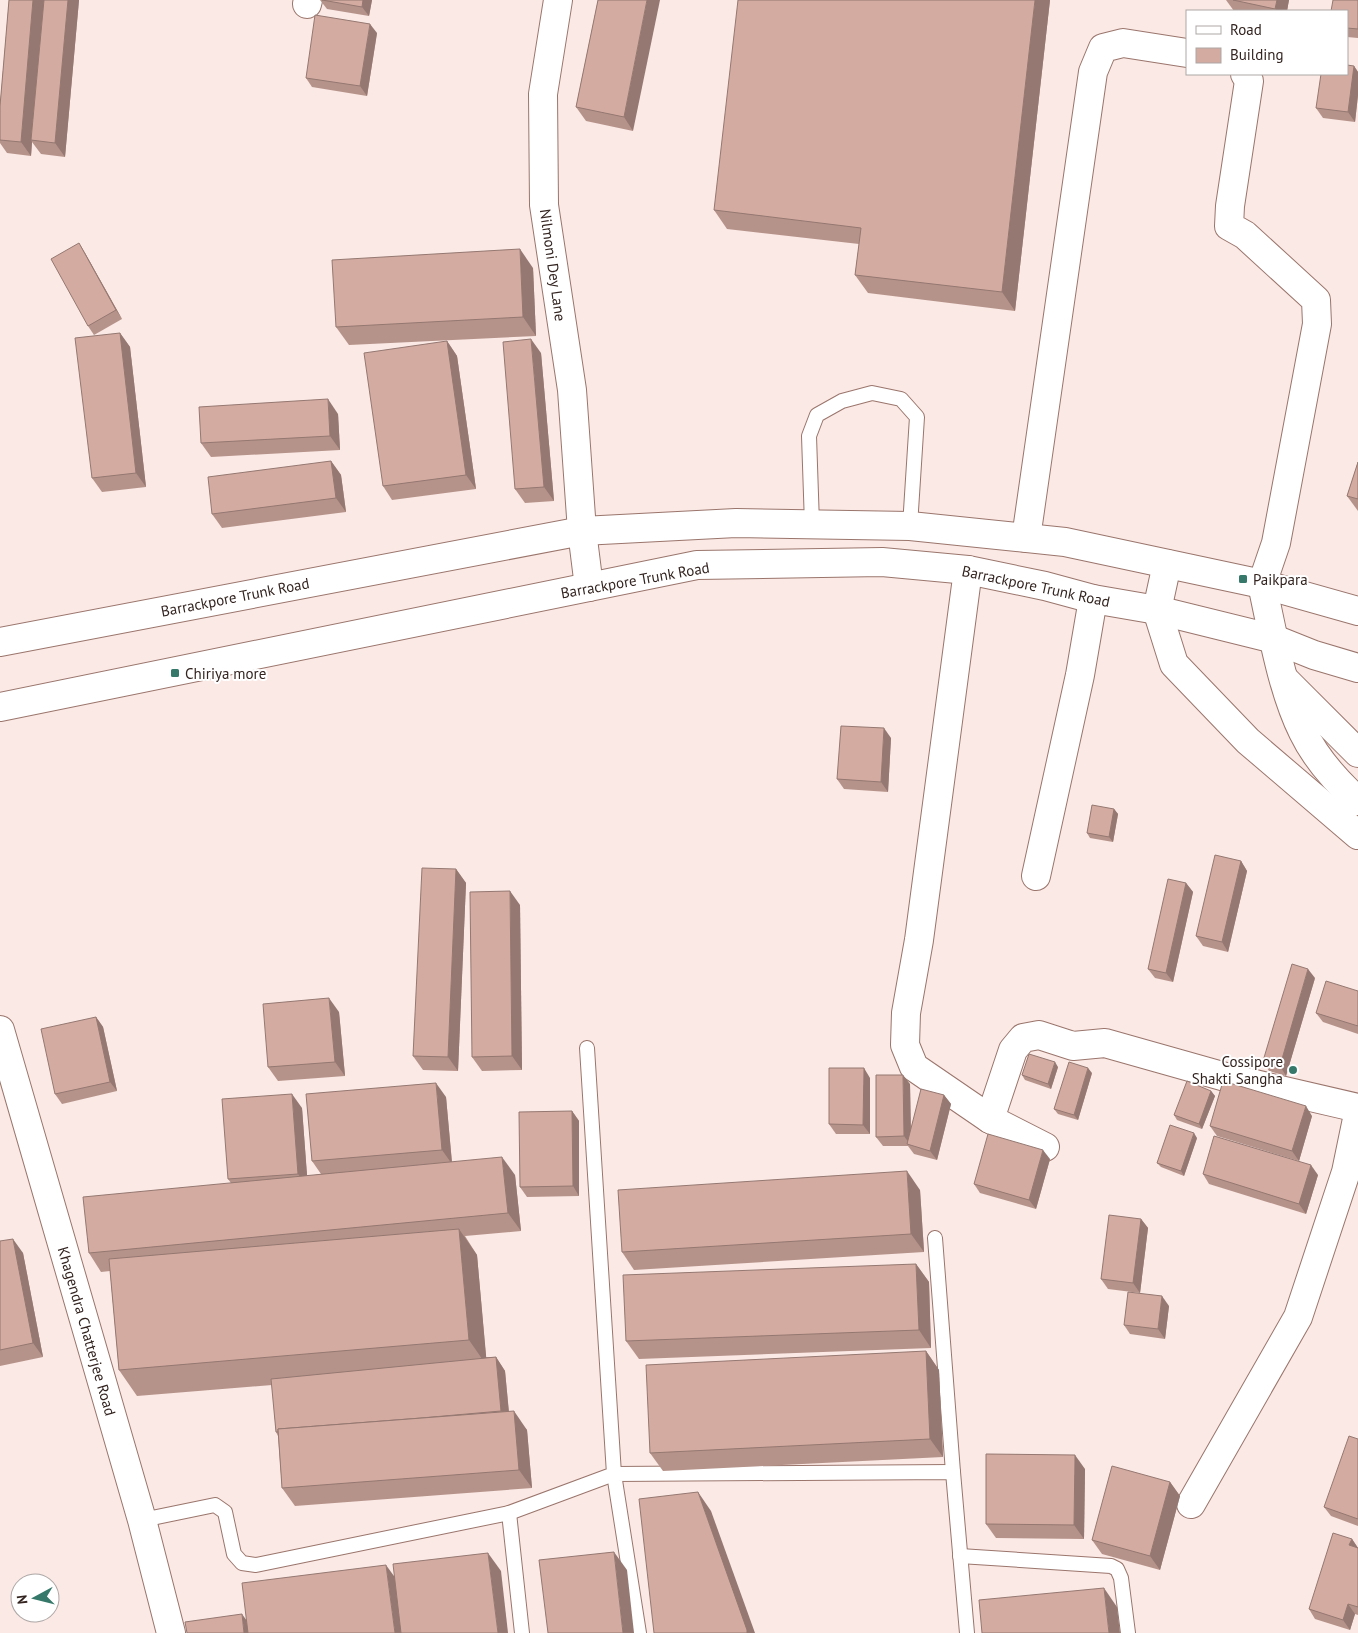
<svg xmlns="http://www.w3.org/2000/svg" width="1358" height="1633" font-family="'PT Sans',sans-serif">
	<rect width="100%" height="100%" fill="#fbe9e5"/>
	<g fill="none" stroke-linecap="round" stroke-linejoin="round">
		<defs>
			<g id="service">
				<polyline points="812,524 809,436 817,415 842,401 872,393 901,399 917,417 910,526"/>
				<polyline points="935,1238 953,1472"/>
				<polyline points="509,1513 522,1633"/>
				<polyline points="142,1520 215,1505 225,1512 234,1554 242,1563 256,1565 509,1513 614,1474 587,1048"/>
				<polyline points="960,1556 1111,1566 1117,1569 1121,1578 1128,1633"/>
				<polyline points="639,1633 614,1474 953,1472 967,1633"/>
			</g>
			<g id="minor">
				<polyline points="558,0 543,94 544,205 572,390 582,531 589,587"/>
				<polyline points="307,4 308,0"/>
				<polyline points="1245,74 1249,81 1230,206 1229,226 1245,235 1316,300 1317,324 1276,543 1262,584"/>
				<polyline points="1026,538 1093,72 1103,48 1123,43 1187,53"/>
				<polyline points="968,570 919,940 906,1013 905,1045 914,1067 990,1119 1045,1147"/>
				<polyline points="1036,876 1080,675 1093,599"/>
				<polyline points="0,1030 142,1520 171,1633"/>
				<polyline points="990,1119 1013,1050 1023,1038 1039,1035 1073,1046 1105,1043 1229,1078 1358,1108"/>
				<polyline points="1191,1504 1298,1317 1346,1172 1358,1114"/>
			</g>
			<g id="tertiary">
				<polyline points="1167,564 1157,610 1174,664 1248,741 1358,835"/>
				<polyline points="1285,680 1358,753"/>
			</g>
			<g id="primary">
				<path d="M1262,584C1272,630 1282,690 1303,732C1315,757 1337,782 1358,801"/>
				<polyline points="0,642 582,531 736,523 910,526 1065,542 1262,584 1358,611"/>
				<polyline points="0,707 697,565 882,562 968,570 1045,586 1093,599 1157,610 1274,639 1314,655 1358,668"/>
			</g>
		</defs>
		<use href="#service" stroke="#9a756c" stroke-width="16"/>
		<use href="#minor" stroke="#9a756c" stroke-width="30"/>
		<use href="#tertiary" stroke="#9a756c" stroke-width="30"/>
		<use href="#primary" stroke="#9a756c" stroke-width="30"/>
		<use href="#service" stroke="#fff" stroke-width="14"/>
		<use href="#minor" stroke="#fff" stroke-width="28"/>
		<use href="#tertiary" stroke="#fff" stroke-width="28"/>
		<use href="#primary" stroke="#fff" stroke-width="28"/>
	</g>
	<g fill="#b6938a">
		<polygon points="9,0 79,0 65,157 41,154 32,142 31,156 7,153 0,143 0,106"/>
		<polygon points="320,0 372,0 369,16 327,9"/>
		<polygon points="598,0 633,131 586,121 576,107"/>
		<polygon points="1050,0 1015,311 868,293 855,275 859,244 727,229 714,210"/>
		<polygon points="1226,0 1289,0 1287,11 1234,11"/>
		<polygon points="1358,0 1358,38 1347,37 1347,11"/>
		<polygon points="377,33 367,96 312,87 306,78"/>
		<polygon points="1354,66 1358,72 1358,95 1355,122 1323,118 1316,108"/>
		<polygon points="79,243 85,253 122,319 94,335 88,326"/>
		<polygon points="533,268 536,336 349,345 336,327"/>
		<polygon points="120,333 130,347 146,487 102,492 92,478"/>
		<polygon points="447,341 457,356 476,489 392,500 383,486"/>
		<polygon points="541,353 554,501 525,503 515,489"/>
		<polygon points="338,414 340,450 211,457 201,443"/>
		<polygon points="331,461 341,475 346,512 222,528 212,514"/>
		<polygon points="1358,462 1358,511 1347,496"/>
		<polygon points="891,738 888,792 844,789 837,779"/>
		<polygon points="1114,809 1118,814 1113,842 1090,838 1087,833"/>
		<polygon points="1241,861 1247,871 1228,952 1203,946 1196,936"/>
		<polygon points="456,869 466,883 458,1071 423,1070 413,1056"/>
		<polygon points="1186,883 1193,892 1173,982 1155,978 1148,969"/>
		<polygon points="520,905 522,1070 482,1071 472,1057"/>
		<polygon points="1315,978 1286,1076 1269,1071 1263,1061"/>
		<polygon points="1358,991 1358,1034 1323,1022 1316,1013"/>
		<polygon points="339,1012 345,1076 278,1081 268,1067"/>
		<polygon points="96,1017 103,1027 117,1091 62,1104 55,1094"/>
		<polygon points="1058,1067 1051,1089 1025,1080 1022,1075"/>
		<polygon points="1092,1073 1078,1120 1058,1114 1054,1109"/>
		<polygon points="870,1078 870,1134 836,1134 829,1124"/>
		<polygon points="910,1084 911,1130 944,1095 951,1104 937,1160 914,1154 908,1146 883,1146 876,1137"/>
		<polygon points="1211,1091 1215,1096 1202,1129 1177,1120 1174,1115"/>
		<polygon points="446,1097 452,1162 515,1175 521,1231 465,1236 477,1255 486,1357 496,1357 505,1371 509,1412 527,1430 532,1488 295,1506 282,1488 278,1436 276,1432 272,1385 137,1396 119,1370 110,1271 101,1272 89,1253 231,1183 228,1179 302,1108 307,1176 321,1174 312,1161"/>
		<polygon points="572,1111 579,1121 579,1196 527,1197 520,1187"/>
		<polygon points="1312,1116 1299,1161 1217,1136 1210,1126"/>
		<polygon points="1197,1138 1184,1176 1161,1167 1157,1163"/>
		<polygon points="1050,1159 1036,1209 980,1193 974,1184"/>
		<polygon points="1203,1174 1318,1175 1306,1214 1209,1184"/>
		<polygon points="920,1190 924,1252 634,1270 622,1252"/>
		<polygon points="1141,1219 1148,1228 1140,1293 1108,1289 1101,1279"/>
		<polygon points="0,1241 23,1253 43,1357 0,1366"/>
		<polygon points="916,1264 929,1282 931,1348 639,1359 626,1341"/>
		<polygon points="1169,1306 1165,1339 1130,1334 1124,1325"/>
		<polygon points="926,1351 939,1370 943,1457 663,1471 650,1453"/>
		<polygon points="1358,1439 1358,1526 1331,1516 1324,1507"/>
		<polygon points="1085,1469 1084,1539 996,1538 986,1524"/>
		<polygon points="1170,1482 1180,1496 1160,1570 1102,1554 1092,1540"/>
		<polygon points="1352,1539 1358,1548 1358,1615 1355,1614 1350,1630 1315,1619 1309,1609"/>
	</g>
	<g fill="#947871">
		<polygon points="33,0 44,0 31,140 32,142 31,156 21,142"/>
		<polygon points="68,0 79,0 65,157 55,143"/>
		<polygon points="363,0 372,0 369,16 362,7"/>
		<polygon points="647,0 660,0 633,131 624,117"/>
		<polygon points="1035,0 1050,0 1015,311 1002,292"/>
		<polygon points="1277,0 1289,0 1287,11 1277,11 1275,9"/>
		<polygon points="370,24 377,33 367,96 360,86"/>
		<polygon points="1354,66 1358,72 1358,95 1355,122 1348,112"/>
		<polygon points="79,243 85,253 122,319 116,310"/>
		<polygon points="520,249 533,268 536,336 523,317"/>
		<polygon points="120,333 130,347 146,487 136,473"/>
		<polygon points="531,339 541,353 554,501 544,487"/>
		<polygon points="447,341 457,356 476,489 466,475"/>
		<polygon points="328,399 338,414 340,450 330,436"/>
		<polygon points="331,461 341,475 346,512 336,498"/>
		<polygon points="884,728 891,738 888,792 881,782"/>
		<polygon points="1114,809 1118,814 1113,842 1109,837"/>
		<polygon points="1241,861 1247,871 1228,952 1222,942"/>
		<polygon points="456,869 466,883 458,1071 448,1057"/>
		<polygon points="1186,883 1193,892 1173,982 1166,973"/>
		<polygon points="510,891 520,905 522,1070 512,1056"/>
		<polygon points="1308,969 1315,978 1286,1076 1280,1066"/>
		<polygon points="329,998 339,1012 345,1076 335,1062"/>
		<polygon points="96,1017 103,1027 117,1091 110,1082"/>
		<polygon points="1055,1062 1058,1067 1051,1089 1048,1084"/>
		<polygon points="864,1068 870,1078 870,1134 863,1125"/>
		<polygon points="1088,1068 1092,1073 1078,1120 1074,1115"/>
		<polygon points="903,1075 910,1084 911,1146 904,1136"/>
		<polygon points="436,1083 446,1097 452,1164 442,1150"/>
		<polygon points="1211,1091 1215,1096 1202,1129 1199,1124"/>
		<polygon points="292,1094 302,1108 308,1188 298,1174"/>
		<polygon points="944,1095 951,1104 937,1160 930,1151"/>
		<polygon points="1306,1106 1312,1116 1299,1161 1292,1151"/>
		<polygon points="572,1111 579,1121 579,1196 573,1186"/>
		<polygon points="1194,1133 1197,1138 1184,1176 1181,1171"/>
		<polygon points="1043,1150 1050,1159 1036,1209 1029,1200"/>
		<polygon points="502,1157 515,1175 521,1231 508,1213"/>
		<polygon points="1311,1165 1318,1175 1306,1214 1299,1204"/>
		<polygon points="907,1171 920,1190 924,1252 911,1234"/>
		<polygon points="1141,1219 1148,1228 1140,1293 1133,1283"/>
		<polygon points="459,1229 477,1255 487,1366 469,1340"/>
		<polygon points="13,1239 23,1253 43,1357 33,1343"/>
		<polygon points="916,1264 929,1282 931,1348 919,1330"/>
		<polygon points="1162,1296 1169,1306 1165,1339 1158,1329"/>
		<polygon points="926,1351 939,1370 943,1457 930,1439"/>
		<polygon points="496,1357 505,1371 510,1425 501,1411"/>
		<polygon points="514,1411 527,1430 532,1488 519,1470"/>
		<polygon points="1075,1455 1085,1469 1084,1539 1074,1525"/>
		<polygon points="1170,1482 1180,1496 1160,1570 1150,1556"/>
		<polygon points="698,1492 711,1511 755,1633 747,1633"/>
		<polygon points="1352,1539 1358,1548 1349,1545"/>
		<polygon points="614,1552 627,1570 634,1633 623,1633"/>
		<polygon points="488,1553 501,1571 508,1633 498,1633"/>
		<polygon points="386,1565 399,1583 405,1633 395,1633"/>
		<polygon points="1104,1588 1117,1607 1120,1633 1109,1633"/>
		<polygon points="1348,1604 1355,1614 1350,1630 1343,1620"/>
		<polygon points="242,1614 252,1628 252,1633 244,1633"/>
	</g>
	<g fill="#d4aba1" stroke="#947871">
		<polygon points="9,0 33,0 21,142 0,140 0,106"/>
		<polygon points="44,0 68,0 55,143 31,140"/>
		<polygon points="322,0 363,0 362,7"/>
		<polygon points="598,0 647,0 624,117 576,107"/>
		<polygon points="738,0 1035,0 1002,292 855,275 861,228 714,210"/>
		<polygon points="1233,0 1277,0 1275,9"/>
		<polygon points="1333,0 1358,0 1358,29 1347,28 1347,11 1331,11"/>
		<polygon points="315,15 370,24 360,86 306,78"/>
		<polygon points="1347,65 1354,66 1348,112 1316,108 1321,74 1347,74"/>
		<polygon points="79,243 116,310 88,326 51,259"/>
		<polygon points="520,249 523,317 336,327 332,260"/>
		<polygon points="120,333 136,473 92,478 75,338"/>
		<polygon points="531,339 544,487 515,489 503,342"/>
		<polygon points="447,341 466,475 383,486 364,353"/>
		<polygon points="328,399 330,436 201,443 199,407"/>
		<polygon points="331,461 336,498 212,514 208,477"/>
		<polygon points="1358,462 1358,499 1347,496"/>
		<polygon points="841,726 884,728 881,782 837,779"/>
		<polygon points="1092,805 1114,809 1109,837 1087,833"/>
		<polygon points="1215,855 1241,861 1222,942 1196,936"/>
		<polygon points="422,868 456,869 448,1057 413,1056"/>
		<polygon points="1168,879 1186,883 1166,973 1148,969"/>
		<polygon points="510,891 512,1056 472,1057 470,892"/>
		<polygon points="1292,964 1308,969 1280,1066 1263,1061"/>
		<polygon points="1326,981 1358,991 1358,1026 1316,1013"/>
		<polygon points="329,998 335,1062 268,1067 263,1004"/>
		<polygon points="96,1017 110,1082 55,1094 41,1029"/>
		<polygon points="1029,1054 1055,1062 1048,1084 1022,1075"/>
		<polygon points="1069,1062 1088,1068 1074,1115 1054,1109"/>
		<polygon points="829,1068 864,1068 863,1125 829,1124"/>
		<polygon points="876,1075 903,1075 904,1136 876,1137"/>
		<polygon points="1187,1081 1211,1091 1199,1124 1174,1115"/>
		<polygon points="1223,1081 1306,1106 1292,1151 1210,1126"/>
		<polygon points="436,1083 442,1150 312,1161 306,1094"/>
		<polygon points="921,1089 944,1095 930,1151 907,1144"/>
		<polygon points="292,1094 298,1174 228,1179 222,1099"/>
		<polygon points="572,1111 573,1186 520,1187 519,1112"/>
		<polygon points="1170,1125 1194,1133 1181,1171 1157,1163"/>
		<polygon points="988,1134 1043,1150 1029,1200 974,1184"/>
		<polygon points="1214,1136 1311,1165 1299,1204 1203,1174"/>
		<polygon points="502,1157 508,1213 89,1253 83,1197"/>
		<polygon points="907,1171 911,1234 622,1252 618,1190"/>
		<polygon points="1109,1215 1141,1219 1133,1283 1101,1279"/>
		<polygon points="459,1229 469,1340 119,1370 109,1259"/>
		<polygon points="13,1239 33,1343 0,1350 0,1241"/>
		<polygon points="916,1264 919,1330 626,1341 623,1275"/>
		<polygon points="1128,1292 1162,1296 1158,1329 1124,1325"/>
		<polygon points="926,1351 930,1439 650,1453 646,1365"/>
		<polygon points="496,1357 501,1411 421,1418 278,1429 278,1432 276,1432 271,1379"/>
		<polygon points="514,1411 519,1470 282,1488 278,1429"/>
		<polygon points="1349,1436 1358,1439 1358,1519 1324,1507"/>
		<polygon points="986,1454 1075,1455 1074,1525 986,1524"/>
		<polygon points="1112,1466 1170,1482 1150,1556 1092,1540"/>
		<polygon points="698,1492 747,1630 747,1633 654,1633 639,1499"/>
		<polygon points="1333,1533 1352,1539 1349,1545 1358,1548 1358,1607 1348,1604 1343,1620 1309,1609"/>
		<polygon points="614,1552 623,1633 548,1633 539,1560"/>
		<polygon points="488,1553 498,1633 401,1633 393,1564"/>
		<polygon points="386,1565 395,1633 248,1633 242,1583"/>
		<polygon points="1104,1588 1109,1633 982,1633 979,1600"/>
		<polygon points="242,1614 244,1633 187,1633 185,1622"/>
	</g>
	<g fill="#36796a" stroke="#fff" stroke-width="2">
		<rect x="1238" y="574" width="10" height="10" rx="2.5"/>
		<rect x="170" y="668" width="10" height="10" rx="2.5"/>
		<circle cx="1293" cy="1070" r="5"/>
	</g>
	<g text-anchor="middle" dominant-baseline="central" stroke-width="4" stroke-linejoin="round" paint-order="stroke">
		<g font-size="15" fill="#332420" stroke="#fff">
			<text transform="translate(553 265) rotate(82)">Nilmoni Dey Lane</text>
			<text transform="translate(635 580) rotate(-10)">Barrackpore Trunk Road</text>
			<text transform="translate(1036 586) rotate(12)">Barrackpore Trunk Road</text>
			<text transform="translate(235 597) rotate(-11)">Barrackpore Trunk Road</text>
			<text transform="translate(87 1331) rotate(74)">Khagendra Chatterjee Road</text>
		</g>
		<g font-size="15" fill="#332420" stroke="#fff" text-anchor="start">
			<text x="1253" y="579">Paikpara</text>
			<text x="185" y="673">Chiriya more</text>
			<text x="1283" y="1061" text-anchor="end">Cossipore<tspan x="1283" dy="17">Shakti Sangha</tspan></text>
		</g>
	</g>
	<rect x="1186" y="10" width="162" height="65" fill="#ffffff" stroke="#ada7a6"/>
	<rect x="1196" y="26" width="25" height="8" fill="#ffffff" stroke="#ada7a6"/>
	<text x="1230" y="35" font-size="15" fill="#332420">Road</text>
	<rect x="1196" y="48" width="25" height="15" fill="#d4aba1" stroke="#ada7a6"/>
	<text x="1230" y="60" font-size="15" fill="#332420">Building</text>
	<g transform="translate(35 1598) rotate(263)"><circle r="24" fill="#ffffff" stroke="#ada7a6"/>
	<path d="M0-4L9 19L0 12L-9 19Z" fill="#36796a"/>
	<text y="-8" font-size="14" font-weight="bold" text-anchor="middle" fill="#332420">N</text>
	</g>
</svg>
